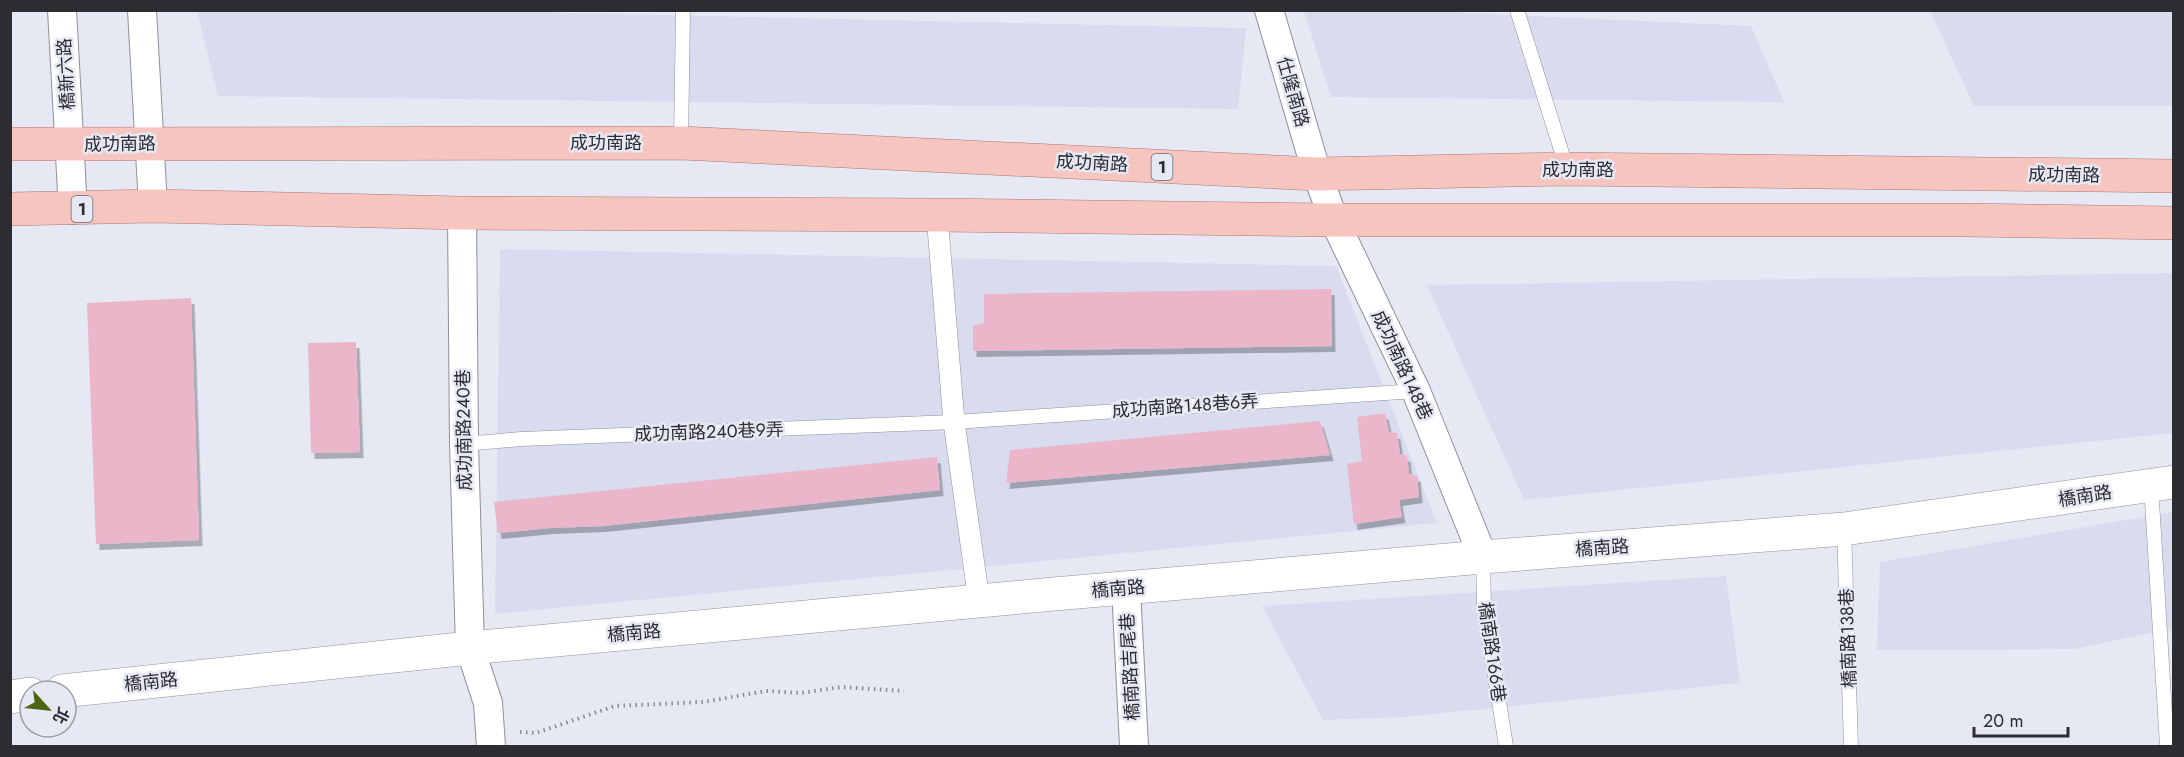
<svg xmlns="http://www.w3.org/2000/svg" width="2184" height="757" font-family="Jost,'Noto Sans TC',sans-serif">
	<defs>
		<filter id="shadow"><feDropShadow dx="3.5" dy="6" stdDeviation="0" flood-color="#0004"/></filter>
	</defs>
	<rect width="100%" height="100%" fill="#e6e9f4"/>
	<g fill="#d8dcee">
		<polygon points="197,11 483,11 1246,28 1238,109 218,96"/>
		<polygon points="1304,11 1428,11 1751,26 1784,102 1331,97"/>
		<polygon points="1930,11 2173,11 2173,106 1974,106"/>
		<polygon points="500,249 1336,266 1437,523 495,614"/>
		<polygon points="2173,273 2173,433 1524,500 1427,285"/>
		<polygon points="2173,512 2173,628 2075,649 1877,650 1880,562"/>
		<polygon points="1726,576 1740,683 1405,717 1323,720 1262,606"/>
	</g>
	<g fill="#ebb5ca" filter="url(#shadow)">
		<polygon points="1331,289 1332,346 973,351 973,326 984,323 984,294"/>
		<polygon points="191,298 199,540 96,544 87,303"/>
		<polygon points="356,342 360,452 311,453 308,343"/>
		<polygon points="1385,413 1389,432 1397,433 1400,454 1407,456 1409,474 1417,476 1419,497 1399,500 1402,517 1354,524 1347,464 1362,461 1357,417"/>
		<polygon points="1320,421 1330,455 1006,483 1010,450"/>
		<polygon points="937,457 940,490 603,526 550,528 498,533 494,502"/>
	</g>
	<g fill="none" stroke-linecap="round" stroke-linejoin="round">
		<defs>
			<g id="service">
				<polyline points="1517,10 1567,169"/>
				<polyline points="681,143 683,10"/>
				<polyline points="464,444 521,439 954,422 1416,391"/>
				<polyline points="2151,485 2167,746"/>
				<polyline points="1844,529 1851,746"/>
				<polyline points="1483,557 1484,606 1506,746"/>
			</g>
			<polyline id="pedestrian" points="937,215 954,422 979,601"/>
			<g id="minor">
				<polyline points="62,10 73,210"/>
				<polyline points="142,10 153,206"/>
				<polyline points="1269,10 1317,174 1334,220 1416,391 1483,557"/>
				<polyline points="462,213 464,444 470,648 488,703 491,746"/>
				<polyline points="1126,588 1134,746"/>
			</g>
			<g id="tertiary">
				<polyline points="62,691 470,648 1054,594 1483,557 1844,529 2174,482"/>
				<polyline points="10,697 30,694"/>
			</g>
			<g id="primary">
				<polyline points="10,144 681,143 1317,174 1567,169 2174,176"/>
				<polyline points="10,209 153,206 462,213 937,215 1334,220 1962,220 2174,223"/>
			</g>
		</defs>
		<use href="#service" stroke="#8e919b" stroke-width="15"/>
		<use href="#pedestrian" stroke="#8e919b" stroke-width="22"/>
		<use href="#minor" stroke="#8e919b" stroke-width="30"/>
		<use href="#tertiary" stroke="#8e919b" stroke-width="34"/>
		<use href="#primary" stroke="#ab7673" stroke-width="34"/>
		<polyline stroke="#888a92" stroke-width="4" stroke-dasharray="1.5 4.5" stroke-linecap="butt" points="520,732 536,733 615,706 703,702 766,691 801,693 841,687 904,691"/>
		<use href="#service" stroke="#fff" stroke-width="14"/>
		<use href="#pedestrian" stroke="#fff" stroke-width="21"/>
		<use href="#minor" stroke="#fff" stroke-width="28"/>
		<use href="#tertiary" stroke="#fff" stroke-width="33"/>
		<use href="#primary" stroke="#f6c5c0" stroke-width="33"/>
	</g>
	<g text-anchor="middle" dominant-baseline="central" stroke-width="5" stroke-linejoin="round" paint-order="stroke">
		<g fill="#e6e9f4" stroke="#64656c" stroke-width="1.5">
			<rect x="1151.5" y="154" width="21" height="26" rx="4.5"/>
			<rect x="71.5" y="196" width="21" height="26" rx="4.5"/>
		</g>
		<g font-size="16" font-weight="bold" fill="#2c2d31">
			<text x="1162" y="167">1</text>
			<text x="82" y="209">1</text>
		</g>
		<g font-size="18" fill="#2c2d31" stroke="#e6e9f4">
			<text transform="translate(66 74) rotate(-93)">橋新六路</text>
			<text transform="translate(1293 92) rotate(74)">仕隆南路</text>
			<text x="606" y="143">成功南路</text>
			<text transform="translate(120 144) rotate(-1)">成功南路</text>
			<text transform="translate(1092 163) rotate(3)">成功南路</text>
			<text x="1578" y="170">成功南路</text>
			<text transform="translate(2064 175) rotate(1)">成功南路</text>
			<text transform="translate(1402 365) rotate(65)">成功南路148巷</text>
			<text transform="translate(1185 406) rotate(-4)">成功南路148巷6弄</text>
			<text transform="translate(464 430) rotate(-91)">成功南路240巷</text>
			<text transform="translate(709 432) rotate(-2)">成功南路240巷9弄</text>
			<text transform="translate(2085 496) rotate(-9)">橋南路</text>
			<text transform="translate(1602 548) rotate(-4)">橋南路</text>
			<text transform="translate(1118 589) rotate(-5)">橋南路</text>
			<text transform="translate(634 633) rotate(-5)">橋南路</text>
			<text transform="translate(1848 638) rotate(-92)">橋南路138巷</text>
			<text transform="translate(1492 652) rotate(82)">橋南路166巷</text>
			<text transform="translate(1130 667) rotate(-93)">橋南路吉尾巷</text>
			<text transform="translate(151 682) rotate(-6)">橋南路</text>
		</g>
	</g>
	<rect width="2184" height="757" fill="none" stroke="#2c2d31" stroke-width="24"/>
	<g transform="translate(48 709) rotate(117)"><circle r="28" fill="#e6e9f4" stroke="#9c9ea6" stroke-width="1.5"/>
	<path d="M0-4.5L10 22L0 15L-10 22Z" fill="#4d6411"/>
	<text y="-9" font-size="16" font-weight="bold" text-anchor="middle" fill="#2c2d31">北</text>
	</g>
	<path d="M1974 727v9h94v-9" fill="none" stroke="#2c2d31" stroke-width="3"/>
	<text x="1983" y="727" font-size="18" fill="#2c2d31" stroke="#e6e9f4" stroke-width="4.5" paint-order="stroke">20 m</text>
</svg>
